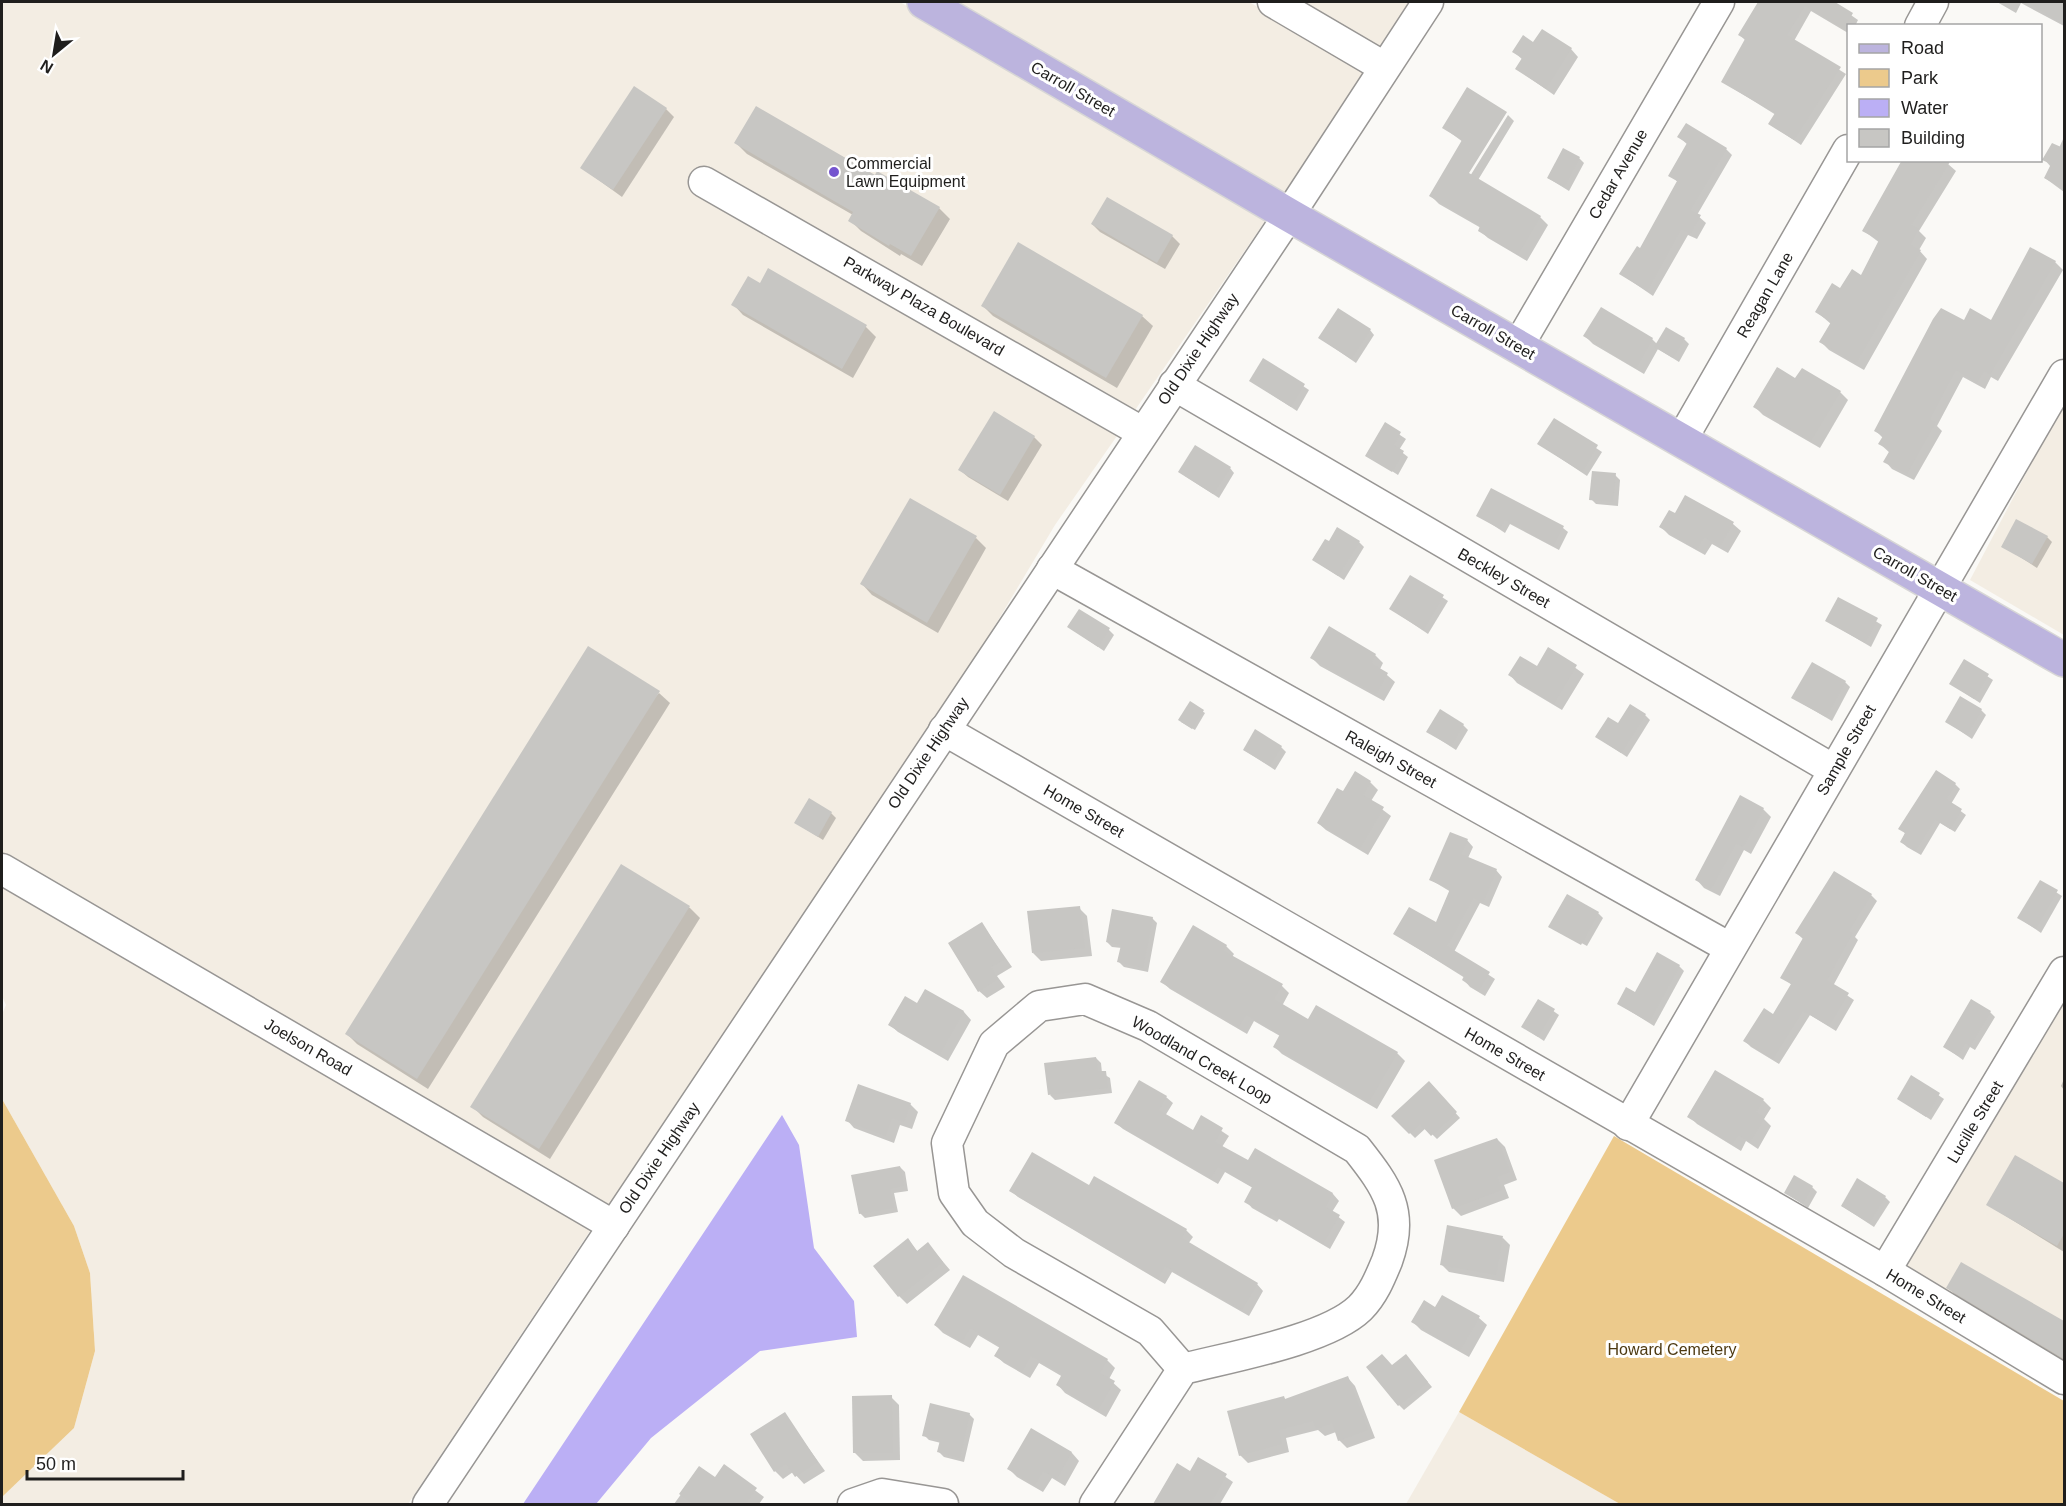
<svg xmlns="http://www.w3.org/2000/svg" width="2066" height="1506" font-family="Helvetica,sans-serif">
	<rect width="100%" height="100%" fill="#faf9f6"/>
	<g fill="#f3ede3">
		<polygon points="2,2 900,2 1268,217 1133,413 700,166 689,187 1119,433 1055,525 948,704 665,1130 607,1208 2,855"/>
		<polygon points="948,2 1249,2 1368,71 1282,197"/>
		<polygon points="1297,2 1415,2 1381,51"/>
		<polygon points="2064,401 2064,635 1970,580"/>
		<polygon points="2,883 250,1031 592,1228 408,1504 2,1504 2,1497 74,1428 95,1351 90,1273 74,1226 2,1099 3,1012 6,1005 2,996"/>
		<polygon points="2064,993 2064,1365 1901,1266"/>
		<polygon points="1459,1412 1620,1504 1406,1504"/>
	</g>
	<g fill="#ecca8c">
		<polygon points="2,1099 74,1226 90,1273 95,1351 74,1428 2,1497"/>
		<polygon points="1614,1136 2064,1401 2064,1504 1620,1504 1459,1412"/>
	</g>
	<polygon fill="#bbaff5" points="782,1115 799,1145 814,1248 854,1301 857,1337 760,1351 651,1438 596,1504 523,1504"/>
	<g fill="#0003">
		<polygon points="1767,2 1832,2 1858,20 1855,26 1848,26 1848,33 1811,11 1794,41 1846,74 1801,145 1770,124 1776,115 1723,82 1746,41 1740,35 1756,18"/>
		<polygon points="1997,2 2064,2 2064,26 2021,3 2016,13"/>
		<polygon points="1534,44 1571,49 1578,57 1554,95 1517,69 1523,60 1514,52"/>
		<polygon points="1467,89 1464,179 1467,181 1508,115 1514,121 1478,180 1540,217 1548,225 1527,261 1488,238 1480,231 1481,228 1439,204 1431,196 1463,142 1444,128"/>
		<polygon points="666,109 674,117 622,197 582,168"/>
		<polygon points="1679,137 1726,149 1732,155 1697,215 1706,223 1697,239 1688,235 1653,296 1621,274 1641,250 1678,182 1670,175 1688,145"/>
		<polygon points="2064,137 2064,192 2045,178 2051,167 2044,159 2059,148"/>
		<polygon points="736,143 876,177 939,208 950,219 922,266 901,254 900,256 861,231 850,220 853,215 747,154"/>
		<polygon points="1579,158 1584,163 1569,191 1548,178"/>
		<polygon points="1948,164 1956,171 1919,231 1926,238 1919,250 1927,259 1864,370 1829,350 1821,342 1831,324 1817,312 1841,291 1861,277 1880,243 1864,231"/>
		<polygon points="1092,224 1172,236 1180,244 1165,269 1100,232"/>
		<polygon points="2030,249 2055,262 2063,270 1998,381 1991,377 1985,389 1963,377 1937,426 1942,431 1914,480 1892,469 1885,461 1890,453 1880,444 1883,438 1876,431 1964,322 1991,322"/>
		<polygon points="761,285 866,327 876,337 853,378 743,315 733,304"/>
		<polygon points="983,306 1142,316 1153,326 1117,388 993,316"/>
		<polygon points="1370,330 1374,335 1356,363 1320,338"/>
		<polygon points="1585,336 1652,339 1657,344 1684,339 1689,344 1679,362 1658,349 1644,374 1593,344"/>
		<polygon points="1264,360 1309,390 1297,411 1251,381"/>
		<polygon points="1796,380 1840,392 1848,400 1820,448 1763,415 1755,407"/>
		<polygon points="1554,420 1602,452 1587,476 1539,444"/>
		<polygon points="1385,425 1406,439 1399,450 1408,457 1398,475 1367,455"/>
		<polygon points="1034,437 1042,445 1008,501 968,477 960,470"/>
		<polygon points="1230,468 1234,473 1219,498 1185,476"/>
		<polygon points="1615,475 1620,480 1618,506 1596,504 1591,499"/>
		<polygon points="1478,515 1563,528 1568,532 1559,550 1510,524 1505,533"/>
		<polygon points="1675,515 1733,524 1741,531 1728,553 1712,544 1705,555 1669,535 1661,527"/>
		<polygon points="2047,537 2052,542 2037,568 2003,546"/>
		<polygon points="976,538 986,548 938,633 872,595 862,584"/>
		<polygon points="1359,542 1364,547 1344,580 1314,560 1329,543"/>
		<polygon points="1411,577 1448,601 1428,634 1391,609"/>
		<polygon points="1839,599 1882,625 1871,647 1827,621"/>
		<polygon points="1069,627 1109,630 1114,635 1104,651"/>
		<polygon points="1329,628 1375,655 1383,663 1380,669 1395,682 1384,701 1320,666 1312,658"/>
		<polygon points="1549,649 1584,674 1562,710 1517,683 1510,675 1537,668"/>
		<polygon points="1964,661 1993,680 1980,703 1951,684"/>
		<polygon points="1845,682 1850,687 1832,721 1793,698"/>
		<polygon points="659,693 670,703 428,1089 357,1044 347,1034"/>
		<polygon points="1190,703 1205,713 1195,730 1181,722"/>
		<polygon points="1981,710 1986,715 1972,739 1947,722"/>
		<polygon points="1645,715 1650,720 1627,757 1597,737 1618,725"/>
		<polygon points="1463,725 1468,730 1456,750 1428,732"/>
		<polygon points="1281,747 1286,752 1275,770 1244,750"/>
		<polygon points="1370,782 1378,790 1371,801 1391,816 1368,855 1326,830 1318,823 1343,793"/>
		<polygon points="1955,784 1960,789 1951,804 1966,815 1955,832 1940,823 1921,855 1907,847 1902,842 1905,833 1900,828"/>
		<polygon points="1763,809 1771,817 1751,854 1744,850 1720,896 1704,888 1697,880"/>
		<polygon points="831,813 836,818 823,840 796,823"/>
		<polygon points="1467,840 1473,847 1468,858 1496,870 1502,877 1489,907 1480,903 1454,952 1495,979 1485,996 1470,987 1464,980 1465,978 1395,934 1437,925 1451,892 1431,880"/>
		<polygon points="622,866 690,908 700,918 550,1159 483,1117 472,1106"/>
		<polygon points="2040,882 2062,896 2041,933 2019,918"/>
		<polygon points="1871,895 1877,901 1855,937 1858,940 1833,986 1854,1000 1836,1031 1810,1015 1779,1064 1751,1047 1745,1041 1774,1016 1792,985 1782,977 1803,939 1797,933"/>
		<polygon points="1079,908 1087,916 1092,956 1041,961 1033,953"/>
		<polygon points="1598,913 1603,918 1587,946 1554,928"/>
		<polygon points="1152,918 1157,923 1148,972 1124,967 1119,962 1122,948 1112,947 1107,942"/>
		<polygon points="982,924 1012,967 997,976 1005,987 987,998 979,991"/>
		<polygon points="1226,946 1234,954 1232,957 1282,986 1289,993 1282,1006 1308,1021 1397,1053 1405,1061 1377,1109 1282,1054 1275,1047 1280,1036 1254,1021 1247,1034 1170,989 1162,982"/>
		<polygon points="1679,966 1684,971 1654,1026 1619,1004"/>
		<polygon points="926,991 964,1012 971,1020 948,1061 898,1032 890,1025 917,1005"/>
		<polygon points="1539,1001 1559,1015 1544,1041 1523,1027"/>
		<polygon points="1990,1012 1995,1017 1975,1050 1970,1047 1963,1060 1945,1047"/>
		<polygon points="1096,1058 1101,1063 1102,1073 1110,1078 1112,1093 1055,1100 1050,1095"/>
		<polygon points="1912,1077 1944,1099 1931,1120 1899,1099"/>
		<polygon points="2064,1079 2064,1090 2061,1086"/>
		<polygon points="1429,1083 1460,1118 1437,1139 1426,1128 1415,1138 1393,1116"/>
		<polygon points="1166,1097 1173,1103 1165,1116 1193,1132 1202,1118 1229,1136 1222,1147 1248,1162 1256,1150 1333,1194 1339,1201 1332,1212 1345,1222 1330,1249 1279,1219 1277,1222 1252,1208 1246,1201 1253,1188 1225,1172 1218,1184 1123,1129 1116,1123"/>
		<polygon points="1763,1100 1771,1108 1764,1119 1771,1126 1758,1149 1746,1141 1741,1151 1697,1124 1689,1116"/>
		<polygon points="910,1104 918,1112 912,1129 900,1125 894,1143 854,1128 847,1120"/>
		<polygon points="1497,1139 1505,1147 1517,1180 1504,1185 1509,1198 1461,1216 1453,1208"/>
		<polygon points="900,1167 905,1172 908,1191 894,1193 898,1212 865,1218 860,1213"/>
		<polygon points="2064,1182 2064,1252 1988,1205 2063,1184"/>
		<polygon points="1089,1187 1186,1230 1193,1237 1188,1244 1257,1284 1263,1291 1249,1316 1172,1272 1165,1284 1018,1197 1011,1191"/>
		<polygon points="1812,1187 1817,1192 1808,1208 1786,1193"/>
		<polygon points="1885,1197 1890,1202 1874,1227 1842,1206"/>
		<polygon points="1503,1238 1510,1245 1504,1282 1449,1272 1441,1264"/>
		<polygon points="908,1240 918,1252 928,1244 950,1270 907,1304 899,1296"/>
		<polygon points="1962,1264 2064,1323 2064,1364 1959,1298 1948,1288"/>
		<polygon points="963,1277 1107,1360 1115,1368 1109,1379 1121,1390 1106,1417 1065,1393 1058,1385 1063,1377 1039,1363 1030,1378 1004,1363 996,1356 1000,1348 978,1335 970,1348 943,1333 935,1325"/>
		<polygon points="1443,1297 1479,1318 1487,1325 1469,1357 1421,1330 1413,1322 1436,1309"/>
		<polygon points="1410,1361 1432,1387 1404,1410 1399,1405 1392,1367"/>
		<polygon points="1348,1378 1355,1386 1375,1438 1347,1448 1339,1440 1336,1432 1325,1436 1318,1430 1286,1438 1289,1452 1248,1463 1240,1455 1284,1398 1286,1400"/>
		<polygon points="891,1397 899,1405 900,1460 863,1461 855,1453"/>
		<polygon points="784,1414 825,1471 804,1484 793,1472 783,1479 775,1471"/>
		<polygon points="969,1414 974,1419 964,1462 944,1457 939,1452 941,1443 929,1440 924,1435"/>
		<polygon points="1032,1430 1072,1453 1079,1461 1065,1486 1052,1478 1043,1492 1017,1477 1009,1469"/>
		<polygon points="1199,1459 1233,1482 1220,1504 1154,1504 1177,1465 1191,1473"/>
		<polygon points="724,1467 764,1497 759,1504 674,1504 700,1468 715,1479"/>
	</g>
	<g fill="#c7c6c3">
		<polygon points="1758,2 1835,2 1853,13 1844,29 1805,6 1787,35 1841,67 1794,140 1768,124 1775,113 1721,82 1745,39 1738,35"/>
		<polygon points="2027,2 2064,2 2064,25"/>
		<polygon points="1542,29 1572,48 1546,89 1515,69 1522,58 1512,52 1523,35 1533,42"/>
		<polygon points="634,86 667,108 613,190 580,168"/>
		<polygon points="1467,87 1507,112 1469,173 1541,216 1518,255 1478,231 1480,226 1429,196 1462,140 1442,128"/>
		<polygon points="756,106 875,175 877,171 940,207 911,256 890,244 889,246 848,221 853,212 734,143"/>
		<polygon points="1686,123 1727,148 1690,210 1701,215 1690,234 1681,229 1647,291 1619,274 1637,246 1640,248 1677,181 1668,176 1687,143 1677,137"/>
		<polygon points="2064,140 2064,189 2044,178 2051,164 2042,160 2052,143 2061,147"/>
		<polygon points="1563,148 1580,157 1564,187 1547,178"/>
		<polygon points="1902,160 1951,160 1911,225 1919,229 1911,245 1921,250 1856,363 1819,342 1831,322 1815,312 1832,283 1840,288 1852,269 1861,275 1879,240 1862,231"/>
		<polygon points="1107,197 1173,235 1157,263 1091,224"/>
		<polygon points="1018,242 1143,315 1106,378 981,306"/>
		<polygon points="2030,247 2056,261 1990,375 1984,371 1977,383 1956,370 1930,419 1936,422 1907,474 1883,462 1890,450 1878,444 1883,436 1874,431 1933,319 1941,308 1964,320 1970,308 1991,320"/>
		<polygon points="768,268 867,325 842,369 731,305 748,276 760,283"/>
		<polygon points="1601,307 1653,338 1636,368 1583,336"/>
		<polygon points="1338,308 1371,329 1351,359 1318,338"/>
		<polygon points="1666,327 1685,338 1673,358 1654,347"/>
		<polygon points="1263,358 1305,384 1291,407 1249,381"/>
		<polygon points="1777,367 1795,378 1802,368 1841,391 1811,441 1753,407"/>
		<polygon points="994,411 1035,436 1000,495 958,470"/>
		<polygon points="1554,418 1598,445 1582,472 1537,444"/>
		<polygon points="1385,422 1401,432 1394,445 1404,451 1392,472 1365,456"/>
		<polygon points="1195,445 1231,467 1213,494 1178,472"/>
		<polygon points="1592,471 1616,473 1613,502 1589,500"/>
		<polygon points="1491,488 1564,526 1554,546 1505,520 1500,529 1476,516"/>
		<polygon points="1685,495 1734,522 1720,546 1704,537 1697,549 1659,527 1669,510 1675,513"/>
		<polygon points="910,498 977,536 927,623 860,584"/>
		<polygon points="2016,519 2048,536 2032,564 2001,547"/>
		<polygon points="1337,527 1360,541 1338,576 1312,560 1325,539 1329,541"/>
		<polygon points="1410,575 1444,595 1423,630 1389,609"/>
		<polygon points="1838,597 1878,618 1865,643 1825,621"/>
		<polygon points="1079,609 1110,628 1098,647 1067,627"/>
		<polygon points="1329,626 1376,654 1371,663 1388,673 1376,694 1310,658"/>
		<polygon points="588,646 660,691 417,1079 345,1034"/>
		<polygon points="1548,647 1577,665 1554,704 1508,675 1520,656 1537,666"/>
		<polygon points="1964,659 1989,674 1974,699 1949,684"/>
		<polygon points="1812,662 1846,681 1826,717 1791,698"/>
		<polygon points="1960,696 1982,709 1967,735 1945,722"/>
		<polygon points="1190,701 1204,710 1192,729 1178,720"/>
		<polygon points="1630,704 1646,714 1621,753 1595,737 1608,717 1618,723"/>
		<polygon points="1440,709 1464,724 1451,746 1426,732"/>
		<polygon points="1255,729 1282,746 1270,766 1243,750"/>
		<polygon points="1936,770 1956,783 1946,799 1962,809 1950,829 1935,819 1915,851 1900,842 1905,833 1898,829"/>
		<polygon points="1355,771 1371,781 1363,795 1384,807 1360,848 1317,823 1337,788 1343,791"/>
		<polygon points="1740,795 1764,808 1743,847 1736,843 1711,889 1695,880"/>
		<polygon points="809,798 832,812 818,837 794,823"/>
		<polygon points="1450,832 1468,839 1461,854 1497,869 1483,902 1473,898 1447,946 1490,972 1478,991 1462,980 1464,976 1393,934 1409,907 1436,922 1450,889 1429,880"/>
		<polygon points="621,864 690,906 539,1149 470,1107"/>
		<polygon points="1834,871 1872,894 1849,931 1853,933 1827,980 1849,993 1829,1026 1803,1011 1773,1059 1743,1041 1764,1008 1773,1014 1791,984 1780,978 1803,938 1795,933"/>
		<polygon points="2040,880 2058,890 2036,929 2017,918"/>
		<polygon points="1567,894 1599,912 1581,945 1548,927"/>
		<polygon points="1080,906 1085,948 1032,953 1027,911"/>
		<polygon points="1112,909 1153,917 1143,968 1117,962 1121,945 1106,942"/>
		<polygon points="982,922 1005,959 991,967 998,979 978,992 948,943"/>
		<polygon points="1193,925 1227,945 1224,951 1283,984 1274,999 1308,1019 1316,1005 1398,1052 1369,1102 1273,1047 1280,1034 1246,1015 1239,1027 1160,982"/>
		<polygon points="1657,952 1680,965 1649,1022 1617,1004 1626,987 1635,992"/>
		<polygon points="925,989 964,1011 939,1055 888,1025 905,996 917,1003"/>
		<polygon points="1538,999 1555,1009 1538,1037 1521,1027"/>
		<polygon points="1971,999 1991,1011 1970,1046 1965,1043 1958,1056 1943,1047"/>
		<polygon points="1096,1057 1098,1071 1106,1071 1108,1088 1048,1095 1044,1063"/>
		<polygon points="1715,1070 1764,1099 1756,1112 1765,1117 1750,1142 1738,1135 1732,1144 1687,1117"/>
		<polygon points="1911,1075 1940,1093 1926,1117 1897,1099"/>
		<polygon points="1139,1080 1167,1096 1159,1110 1193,1130 1201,1115 1223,1128 1215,1142 1248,1160 1255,1148 1333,1193 1326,1207 1340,1215 1323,1244 1272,1214 1270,1217 1244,1202 1252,1187 1218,1167 1211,1178 1114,1123"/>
		<polygon points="1429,1081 1457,1112 1431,1136 1420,1124 1409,1134 1391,1116"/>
		<polygon points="858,1084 911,1103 904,1122 892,1118 886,1136 845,1121"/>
		<polygon points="1497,1138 1510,1172 1497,1177 1502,1190 1452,1209 1434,1160"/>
		<polygon points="1032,1152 1089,1185 1094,1176 1187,1229 1182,1238 1258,1283 1242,1310 1165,1266 1158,1279 1009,1191"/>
		<polygon points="2015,1155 2064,1183 2064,1234 2057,1246 1986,1205"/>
		<polygon points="900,1166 904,1186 890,1189 894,1208 859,1214 851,1175"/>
		<polygon points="1794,1175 1813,1186 1803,1204 1784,1193"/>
		<polygon points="1857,1178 1886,1196 1869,1223 1841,1206"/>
		<polygon points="1447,1225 1503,1236 1496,1275 1440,1265"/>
		<polygon points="908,1238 917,1251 928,1242 943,1262 898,1297 873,1266"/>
		<polygon points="1961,1262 2064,1321 2064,1359 1946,1288"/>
		<polygon points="963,1275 1108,1359 1100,1373 1115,1381 1098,1410 1056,1385 1062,1374 1031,1356 1022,1372 994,1356 1000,1346 970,1328 962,1342 934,1325"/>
		<polygon points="1442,1295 1480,1316 1460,1350 1411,1322 1424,1300 1435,1307"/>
		<polygon points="1382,1354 1392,1365 1406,1354 1428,1382 1398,1406 1366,1367"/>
		<polygon points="1348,1376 1368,1430 1338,1441 1332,1423 1316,1429 1313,1421 1279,1430 1282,1444 1239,1456 1227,1411 1284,1396 1285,1399"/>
		<polygon points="892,1395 893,1453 853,1453 852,1396"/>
		<polygon points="930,1403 970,1413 960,1458 937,1452 940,1440 922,1436"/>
		<polygon points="785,1412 818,1462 795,1477 786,1464 774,1472 750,1434"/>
		<polygon points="1031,1428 1072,1452 1057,1479 1043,1471 1035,1485 1007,1469"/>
		<polygon points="1198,1457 1227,1474 1210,1504 1153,1504 1177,1463 1190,1471"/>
		<polygon points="724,1464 757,1488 745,1504 694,1504 679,1494 699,1466 715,1477"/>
	</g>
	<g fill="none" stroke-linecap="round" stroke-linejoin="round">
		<defs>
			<g id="minor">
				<polyline points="1273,2 1384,67"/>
				<polyline points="1920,26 1933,2"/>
				<polyline points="704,182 1142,432"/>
				<polyline points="1518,346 1719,2"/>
				<polyline points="1174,385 1834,770"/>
				<polyline points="1682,439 1848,150"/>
				<polyline points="1052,569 1730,948"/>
				<polyline points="944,730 1885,1271 2064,1379"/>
				<polyline points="2,869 614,1226"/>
				<polyline points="1628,1125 2064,375"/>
				<polyline points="1885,1271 2064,972"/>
				<polyline points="428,1504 1289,215 1428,2"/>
				<polyline points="853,1504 882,1494 943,1504"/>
				<path d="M1095,1504L1183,1369C1230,1357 1327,1340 1360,1308C1373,1295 1380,1278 1387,1261C1405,1212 1387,1187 1357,1149L1148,1026L1085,999L1039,1006L994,1044L947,1143L954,1193L975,1223L1014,1253L1150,1331L1183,1369"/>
			</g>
			<polyline id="major" points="924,2 1289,215 2064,660"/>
		</defs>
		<use href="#minor" stroke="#989694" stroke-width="33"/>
		<use href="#major" stroke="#d7d6d6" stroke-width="36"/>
		<use href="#minor" stroke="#fff" stroke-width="30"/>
		<use href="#major" stroke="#bcb4de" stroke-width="33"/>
	</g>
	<circle fill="#7555cf" stroke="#fff" stroke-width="2" cx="834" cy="172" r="6"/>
	<g text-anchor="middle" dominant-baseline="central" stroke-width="6" stroke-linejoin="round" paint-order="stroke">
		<g font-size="16" fill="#1f1e1d" stroke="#fff">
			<text transform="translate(1073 89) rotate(30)">Carroll Street</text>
			<text transform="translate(1618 174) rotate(-60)">Cedar Avenue</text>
			<text transform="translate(1765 295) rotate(-60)">Reagan Lane</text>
			<text transform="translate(924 306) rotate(30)">Parkway Plaza Boulevard</text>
			<text transform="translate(1493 332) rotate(30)">Carroll Street</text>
			<text transform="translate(1198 349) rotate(-56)">Old Dixie Highway</text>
			<text transform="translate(1915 574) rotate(30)">Carroll Street</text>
			<text transform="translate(1504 578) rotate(30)">Beckley Street</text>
			<text transform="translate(1846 750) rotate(-60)">Sample Street</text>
			<text transform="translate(928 753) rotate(-56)">Old Dixie Highway</text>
			<text transform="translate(1391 759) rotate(29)">Raleigh Street</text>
			<text transform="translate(1084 811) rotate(30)">Home Street</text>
			<text transform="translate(308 1047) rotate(30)">Joelson Road</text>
			<text transform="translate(1505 1054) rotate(30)">Home Street</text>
			<text transform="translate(1202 1060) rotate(30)">Woodland Creek Loop</text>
			<text transform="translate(1975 1122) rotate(-59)">Lucille Street</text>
			<text transform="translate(659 1158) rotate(-56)">Old Dixie Highway</text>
			<text transform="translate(1926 1296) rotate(31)">Home Street</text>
		</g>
		<g font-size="16" fill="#1f1e1d" stroke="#fff" text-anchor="start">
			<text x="846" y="163">Commercial<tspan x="846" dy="18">Lawn Equipment</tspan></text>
		</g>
		<g font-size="16" fill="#4d3911" stroke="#fff">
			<text x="1672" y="1349">Howard Cemetery</text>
		</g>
	</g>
	<rect width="2066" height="1506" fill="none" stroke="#1f1e1d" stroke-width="6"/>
	<rect x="1847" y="24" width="195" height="138" fill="#ffffff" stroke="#a5a5a5" stroke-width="1.5"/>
	<rect x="1859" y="44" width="30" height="9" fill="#bcb4de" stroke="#a5a5a5" stroke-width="1.5"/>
	<text x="1901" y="54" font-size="18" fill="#1f1e1d">Road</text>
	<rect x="1859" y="69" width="30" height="18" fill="#ecca8c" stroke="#a5a5a5" stroke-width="1.5"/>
	<text x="1901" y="84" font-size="18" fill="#1f1e1d">Park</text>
	<rect x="1859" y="99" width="30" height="18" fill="#bbaff5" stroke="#a5a5a5" stroke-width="1.5"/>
	<text x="1901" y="114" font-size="18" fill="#1f1e1d">Water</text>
	<rect x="1859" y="129" width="30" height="18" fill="#c7c6c3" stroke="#a5a5a5" stroke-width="1.5"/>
	<text x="1901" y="144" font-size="18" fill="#1f1e1d">Building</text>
	<g transform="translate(54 54) rotate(210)" stroke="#ffffff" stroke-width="4.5" paint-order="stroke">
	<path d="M0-4.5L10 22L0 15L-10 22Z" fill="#1f1e1d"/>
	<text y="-9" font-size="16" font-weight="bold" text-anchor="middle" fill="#1f1e1d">N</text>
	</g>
	<path d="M27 1470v9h156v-9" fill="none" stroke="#1f1e1d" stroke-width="3"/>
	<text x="36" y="1470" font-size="18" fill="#1f1e1d" stroke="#ffffff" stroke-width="4.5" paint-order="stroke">50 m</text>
</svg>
